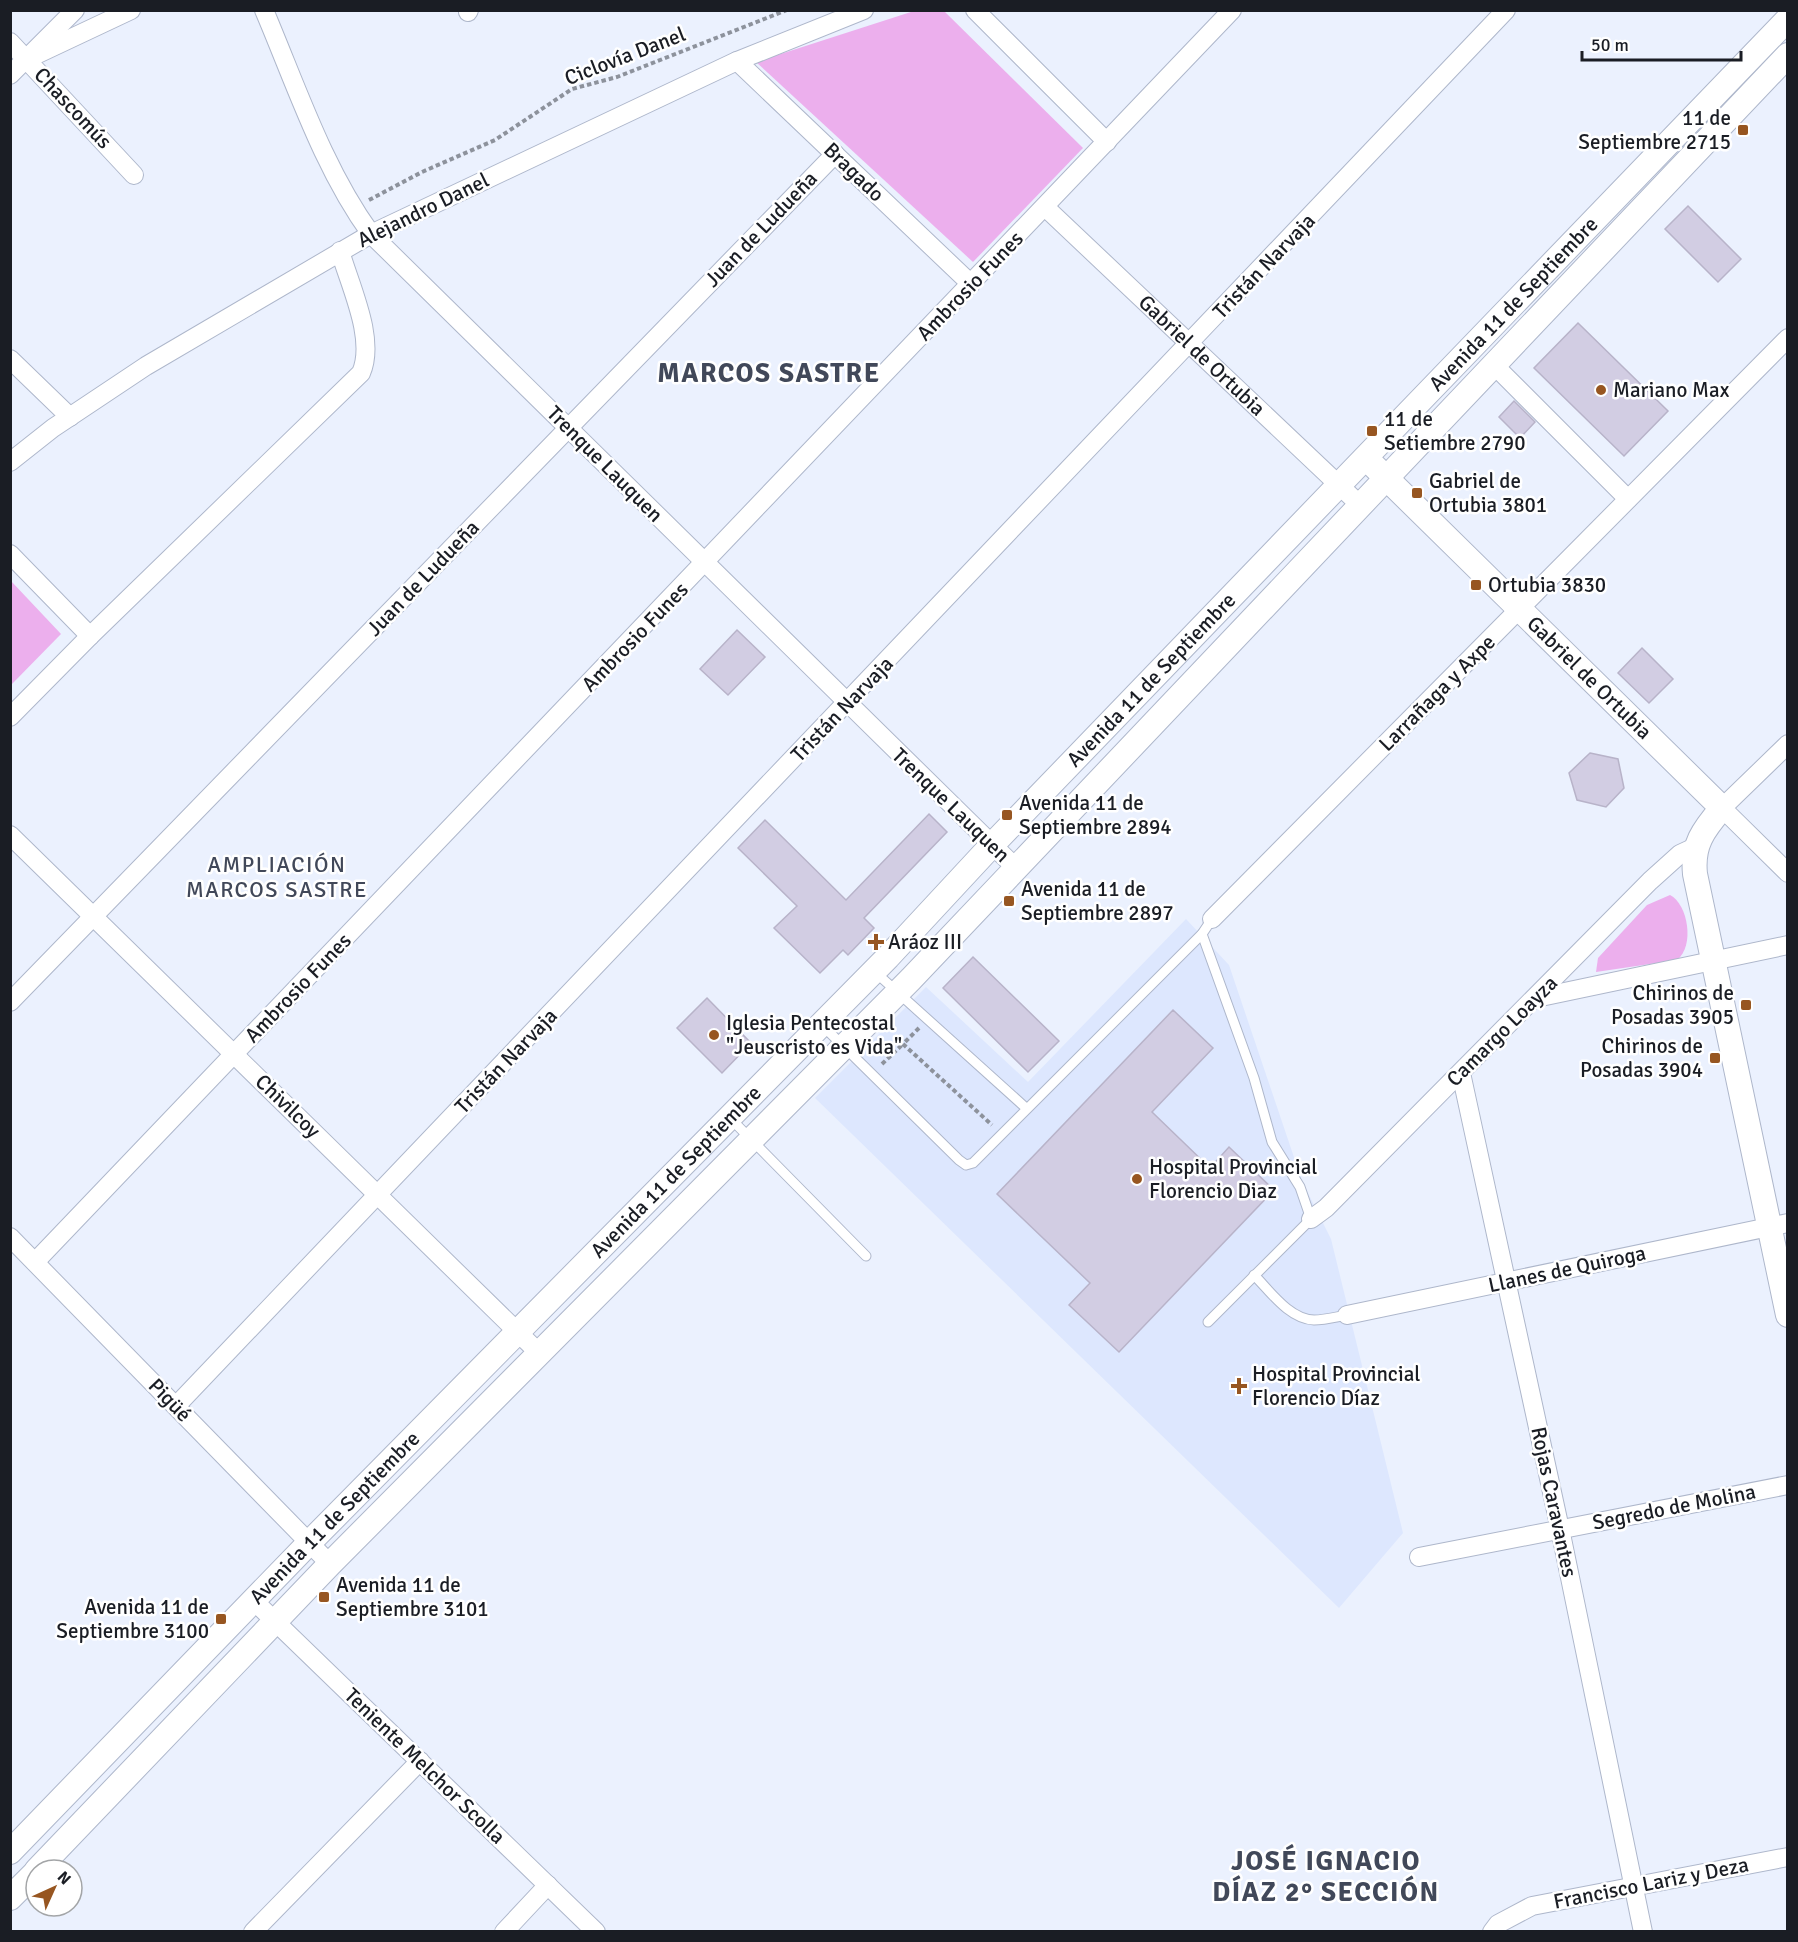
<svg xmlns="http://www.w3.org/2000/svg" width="1798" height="1942" font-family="Signika,sans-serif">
	<rect width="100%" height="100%" fill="#ebf1fe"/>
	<polygon fill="#dde7fe" points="1186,919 1229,965 1302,1181 1331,1239 1403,1533 1339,1608 815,1098 926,987 1028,1082"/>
	<g fill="#ecafed">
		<polygon points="914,11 944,11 1083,148 973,262 756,62"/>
		<polygon points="11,581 61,634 11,685"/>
		<path d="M1670,895C1688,904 1695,946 1677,960L1596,972L1598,958L1647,905Z"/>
	</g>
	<g fill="#d2cde3" stroke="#b8b3c9" stroke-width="1.5">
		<polygon points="1688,206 1741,259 1718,282 1665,229"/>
		<polygon points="1578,323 1668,411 1624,456 1534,368"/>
		<polygon points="1514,401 1535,422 1520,438 1499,417"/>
		<polygon points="737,630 765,657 728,695 700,669"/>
		<polygon points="1642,648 1673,679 1649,703 1618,673"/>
		<polygon points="1590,753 1618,759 1624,788 1606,807 1577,800 1569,773"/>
		<polygon points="929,814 947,832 864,918 874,928 848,955 843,950 820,973 774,928 797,906 738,848 765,820 846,900"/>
		<polygon points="973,957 1059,1041 1028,1072 943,988"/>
		<polygon points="707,998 751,1043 722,1073 677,1028"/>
		<polygon points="1173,1010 1213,1048 1152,1112 1210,1168 1229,1147 1274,1190 1119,1352 1069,1305 1090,1283 997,1194"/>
	</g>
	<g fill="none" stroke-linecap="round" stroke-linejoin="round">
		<defs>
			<g id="lane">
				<polyline points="1202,934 1254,1078 1272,1142 1300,1187 1311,1219 1208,1322"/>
				<polyline points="874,971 1026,1108"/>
				<polyline points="822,1025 959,1160 966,1165 973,1163 1202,934 1212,919"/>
				<polyline points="730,1118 866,1256"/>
				<path d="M1254,1275C1270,1291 1289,1319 1314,1320C1324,1320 1336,1317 1347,1315"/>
			</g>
			<g id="street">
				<path d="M264,10C296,85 323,168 371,234L1016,868"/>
				<polyline points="975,10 1107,142"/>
				<polyline points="468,12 469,10"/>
				<polyline points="10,42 134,175"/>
				<polyline points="27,59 131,10"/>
				<polyline points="737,61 971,284"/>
				<polyline points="10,75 75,10"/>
				<path id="s1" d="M1045,207L1359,504"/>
				<polyline points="10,359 70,417"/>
				<polyline points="1494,365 1628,499"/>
				<polyline points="10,462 53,428 146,366 371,234 737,61 864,10"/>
				<polyline points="10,554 90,636"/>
				<path d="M10,717L90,636L361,373C376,339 350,286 340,251"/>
				<polyline points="1788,744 1722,808 1788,873"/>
				<polyline points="10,835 539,1353"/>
				<polyline points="1212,919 1788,338"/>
				<polyline points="1536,998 1788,945"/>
				<polyline points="10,1002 835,154"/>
				<polyline points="1461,1073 1560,1529 1643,1932"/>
				<polyline points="1311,1219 1326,1208 1650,881 1680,854 1695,847"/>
				<polyline points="10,1237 330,1564"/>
				<polyline points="35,1262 1232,10"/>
				<polyline points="1347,1315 1788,1223"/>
				<polyline points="176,1406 1506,10"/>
				<polyline points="1419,1557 1788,1485"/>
				<polyline points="254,1601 596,1932"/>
				<polyline points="253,1932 420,1761"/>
				<polyline points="504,1932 548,1885"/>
				<polyline points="1492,1932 1498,1924 1532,1906 1788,1857"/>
			</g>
			<g id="secondary">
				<path id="s2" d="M1374,466L1722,808C1703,830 1692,845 1695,874L1788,1315"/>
				<path id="s3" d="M10,1852L309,1543L888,957L992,845L1788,19"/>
				<polyline points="37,1870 330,1564 911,979 1788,55"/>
				<polyline points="10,1898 36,1872"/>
			</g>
		</defs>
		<use href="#lane" stroke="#aeb7cb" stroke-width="11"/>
		<use href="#street" stroke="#aeb7cb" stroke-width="20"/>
		<use href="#secondary" stroke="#aeb7cb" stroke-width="26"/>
		<g stroke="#8d929c" stroke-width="4" stroke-dasharray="4.5 3" stroke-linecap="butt">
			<polyline points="369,200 422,172 495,140 572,89 617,77 787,10"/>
			<polyline points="919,1028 903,1044 992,1125"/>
			<polyline points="882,1064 903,1044"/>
		</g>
		<use href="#lane" stroke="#fff" stroke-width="9"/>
		<use href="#street" stroke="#fff" stroke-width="18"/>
		<use href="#secondary" stroke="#fff" stroke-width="24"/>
	</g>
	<g fill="#975621" stroke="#fff" stroke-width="2">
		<rect x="1737" y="124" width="12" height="12" rx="3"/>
		<circle cx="1601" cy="390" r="6"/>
		<rect x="1366" y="425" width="12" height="12" rx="3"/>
		<rect x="1411" y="487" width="12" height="12" rx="3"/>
		<rect x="1470" y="579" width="12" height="12" rx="3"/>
		<rect x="1001" y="809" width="12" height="12" rx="3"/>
		<rect x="1003" y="895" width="12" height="12" rx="3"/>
		<path d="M873 933h6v6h6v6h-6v6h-6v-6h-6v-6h6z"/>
		<rect x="1740" y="999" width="12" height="12" rx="3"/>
		<circle cx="714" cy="1035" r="6"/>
		<rect x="1709" y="1052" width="12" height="12" rx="3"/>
		<circle cx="1137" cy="1179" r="6"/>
		<path d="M1236 1377h6v6h6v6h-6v6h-6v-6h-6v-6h6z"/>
		<rect x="318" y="1591" width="12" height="12" rx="3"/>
		<rect x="215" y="1613" width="12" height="12" rx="3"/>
	</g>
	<g text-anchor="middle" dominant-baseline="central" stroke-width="5" stroke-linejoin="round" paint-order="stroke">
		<g font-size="21" fill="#1a1d24" stroke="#fff">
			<text transform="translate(625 56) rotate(-21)">Ciclovía Danel</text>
			<text transform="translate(73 108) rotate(47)">Chascomús</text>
			<text transform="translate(854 172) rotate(44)">Bragado</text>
			<text transform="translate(423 210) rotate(-26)">Alejandro Danel</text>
			<text transform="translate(761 229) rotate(-46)">Juan de Ludueña</text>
			<text transform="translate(1264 266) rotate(-46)">Tristán Narvaja</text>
			<text transform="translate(970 286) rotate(-46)">Ambrosio Funes</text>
			<text stroke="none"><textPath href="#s3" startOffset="2158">Avenida 11 de Septiembre</textPath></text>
			<text stroke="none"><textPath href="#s1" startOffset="216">Gabriel de Ortubia</textPath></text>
			<text transform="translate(605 464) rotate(45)">Trenque Lauquen</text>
			<text transform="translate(423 578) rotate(-46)">Juan de Ludueña</text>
			<text transform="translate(635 637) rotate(-46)">Ambrosio Funes</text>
			<text stroke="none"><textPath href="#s2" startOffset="302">Gabriel de Ortubia</textPath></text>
			<text stroke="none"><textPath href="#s3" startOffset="1636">Avenida 11 de Septiembre</textPath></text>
			<text transform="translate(1437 693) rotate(-45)">Larrañaga y Axpe</text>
			<text transform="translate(842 709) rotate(-46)">Tristán Narvaja</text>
			<text transform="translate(951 805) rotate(44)">Trenque Lauquen</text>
			<text transform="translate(298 988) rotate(-46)">Ambrosio Funes</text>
			<text transform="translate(1502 1031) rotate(-45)">Camargo Loayza</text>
			<text transform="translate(506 1061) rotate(-46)">Tristán Narvaja</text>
			<text transform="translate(288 1106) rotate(44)">Chivilcoy</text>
			<text stroke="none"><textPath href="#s3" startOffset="952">Avenida 11 de Septiembre</textPath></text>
			<text transform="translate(1567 1269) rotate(-12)">Llanes de Quiroga</text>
			<text transform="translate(170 1400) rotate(46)">Pigüé</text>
			<text transform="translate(1554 1502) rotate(78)">Rojas Caravantes</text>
			<text transform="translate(1674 1507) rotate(-11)">Segredo de Molina</text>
			<text stroke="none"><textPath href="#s3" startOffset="466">Avenida 11 de Septiembre</textPath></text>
			<text transform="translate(425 1766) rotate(44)">Teniente Melchor Scolla</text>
			<text transform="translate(1651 1883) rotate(-11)">Francisco Lariz y Deza</text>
		</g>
		<g font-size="21" fill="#1a1d24" stroke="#fff" text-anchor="start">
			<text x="1731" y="118" text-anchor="end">11 de<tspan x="1731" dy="24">Septiembre 2715</tspan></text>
			<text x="1613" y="390">Mariano Max</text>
			<text x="1384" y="419">11 de<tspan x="1384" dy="24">Setiembre 2790</tspan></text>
			<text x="1429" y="481">Gabriel de<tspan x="1429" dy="24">Ortubia 3801</tspan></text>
			<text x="1488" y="585">Ortubia 3830</text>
			<text x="1019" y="803">Avenida 11 de<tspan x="1019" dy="24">Septiembre 2894</tspan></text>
			<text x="1021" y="889">Avenida 11 de<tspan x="1021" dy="24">Septiembre 2897</tspan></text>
			<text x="888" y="942">Aráoz III</text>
			<text x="1734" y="993" text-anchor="end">Chirinos de<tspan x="1734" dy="24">Posadas 3905</tspan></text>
			<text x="726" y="1023">Iglesia Pentecostal<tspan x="726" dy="24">"Jeuscristo es Vida"</tspan></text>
			<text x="1703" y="1046" text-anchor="end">Chirinos de<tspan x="1703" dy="24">Posadas 3904</tspan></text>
			<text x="1149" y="1167">Hospital Provincial<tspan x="1149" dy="24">Florencio Diaz</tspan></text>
			<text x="1252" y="1374">Hospital Provincial<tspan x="1252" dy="24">Florencio Díaz</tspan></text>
			<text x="336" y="1585">Avenida 11 de<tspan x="336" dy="24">Septiembre 3101</tspan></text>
			<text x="209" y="1607" text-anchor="end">Avenida 11 de<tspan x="209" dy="24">Septiembre 3100</tspan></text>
		</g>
		<g font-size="22" letter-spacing="1.5" fill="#414859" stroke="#fff">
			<text x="277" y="864">AMPLIACIÓN<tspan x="277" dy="25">MARCOS SASTRE</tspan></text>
		</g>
		<g font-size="27" font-weight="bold" letter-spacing="1.5" fill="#414859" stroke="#fff">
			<text x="769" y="373">MARCOS SASTRE</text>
			<text x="1326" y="1861">JOSÉ IGNACIO<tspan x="1326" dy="31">DÍAZ 2° SECCIÓN</tspan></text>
		</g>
	</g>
	<rect width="1798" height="1942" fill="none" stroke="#1a1d24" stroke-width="24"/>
	<g transform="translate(54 1888) rotate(45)"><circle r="28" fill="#ffffff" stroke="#a3a5a7" stroke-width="1.5"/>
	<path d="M0-4.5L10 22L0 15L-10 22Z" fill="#975621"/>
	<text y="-9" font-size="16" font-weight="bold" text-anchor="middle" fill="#1a1d24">N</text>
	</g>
	<path d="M1582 51v9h159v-9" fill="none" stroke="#1a1d24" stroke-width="3"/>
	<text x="1591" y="51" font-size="18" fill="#1a1d24" stroke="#ffffff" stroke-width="4.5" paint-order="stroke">50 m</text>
</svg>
